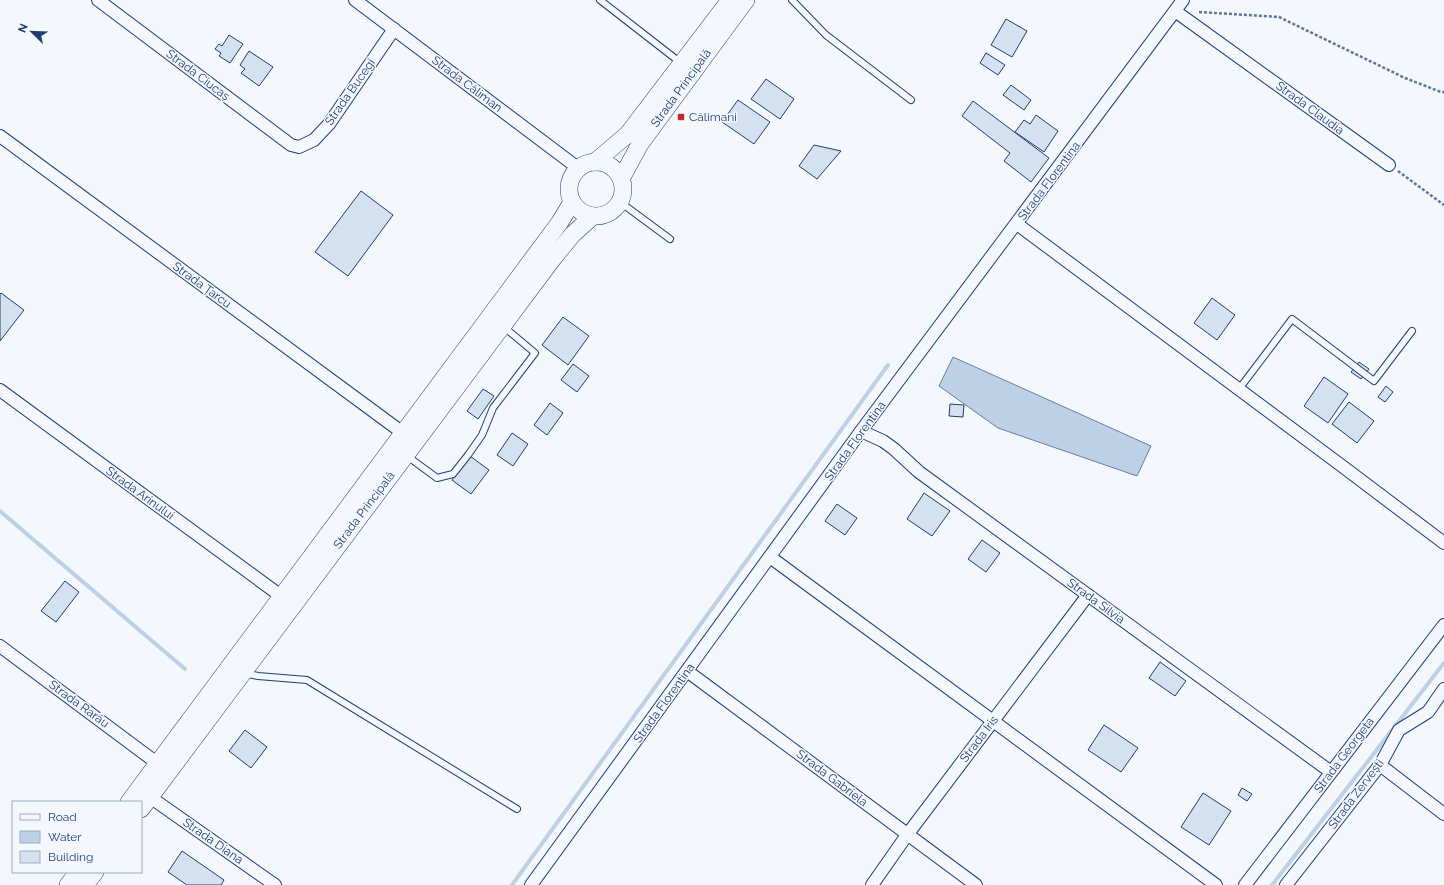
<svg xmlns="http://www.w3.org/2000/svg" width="1444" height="885" font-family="Raleway,sans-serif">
	<rect width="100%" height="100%" fill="#f4f7fb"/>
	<polygon fill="#bed0e5" stroke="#687fa3" points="953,357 1151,446 1137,476 998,428 939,386"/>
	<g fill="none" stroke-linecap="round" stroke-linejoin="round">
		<g stroke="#bed0e5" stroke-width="4">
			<polyline points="0,511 185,669"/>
			<polyline points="512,885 888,365"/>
			<polyline points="1272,885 1444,663"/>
		</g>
	</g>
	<g fill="#d5e0f0" stroke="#1d3f73">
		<polygon points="1006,19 1027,31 1012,57 991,45"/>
		<polygon points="229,35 243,44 230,63 219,56 221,53 215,49 219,44 222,46"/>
		<polygon points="249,51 273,67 259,86 241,73 245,69 240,65"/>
		<polygon points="986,53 1005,65 998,75 980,63"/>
		<polygon points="766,79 794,99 780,119 751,99"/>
		<polygon points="1011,85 1031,100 1024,110 1003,95"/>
		<polygon points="738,100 770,122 754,144 722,122"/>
		<polygon points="973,101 1049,158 1031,182 1004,161 1010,153 962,116"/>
		<polygon points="1036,115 1058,131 1044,152 1015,132 1024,120 1030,124"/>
		<polygon points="814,145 841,151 817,179 799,166"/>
		<polygon points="361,191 393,215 348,276 315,252"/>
		<polygon points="1,293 24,310 0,341 0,294"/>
		<polygon points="1212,298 1235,315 1217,340 1194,323"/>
		<polygon points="563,317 589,336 568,365 542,345"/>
		<polygon points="1359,362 1369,369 1361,379 1351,372"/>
		<polygon points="573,364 589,376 577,392 561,380"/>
		<polygon points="1324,377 1348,394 1328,423 1304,406"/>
		<polygon points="1386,386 1393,392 1385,402 1378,397"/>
		<polygon points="483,389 494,396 478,419 467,411"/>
		<polygon points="1349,402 1374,421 1357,443 1332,424"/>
		<polygon points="550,403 563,413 547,435 534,425"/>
		<polygon points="950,404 964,405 963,417 949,416"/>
		<polygon points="512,433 528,444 513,466 497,455"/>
		<polygon points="470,456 489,470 471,494 452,480"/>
		<polygon points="924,493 950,511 932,536 907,519"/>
		<polygon points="837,504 857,518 845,535 825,521"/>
		<polygon points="982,540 1000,553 986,572 968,559"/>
		<polygon points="65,581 79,592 56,622 41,611"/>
		<polygon points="1160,662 1186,681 1175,696 1149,678"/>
		<polygon points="1104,725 1138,748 1121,772 1088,750"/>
		<polygon points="245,730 267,747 251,768 229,751"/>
		<polygon points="1242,788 1252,794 1247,801 1238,795"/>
		<polygon points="1203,793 1231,811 1209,845 1181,827"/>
		<polygon points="182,851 224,880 221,885 187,885 168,872"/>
	</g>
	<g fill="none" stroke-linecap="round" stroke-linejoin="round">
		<defs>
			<g id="lane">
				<polyline points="600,0 681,63"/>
				<polyline points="792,0 826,35 911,100"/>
				<polyline points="620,202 670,239"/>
				<polyline points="1239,389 1292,319 1374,381 1412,331"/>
				<polyline points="407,456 437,478 453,474 468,455 482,435 493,408 535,353 504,327"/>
				<polyline points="244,673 258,676 307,680 517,809"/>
			</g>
			<g id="street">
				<polyline points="98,0 291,145 299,147 314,140 329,124 394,29"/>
				<polyline points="355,0 578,168"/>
				<polyline points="1175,11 1389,165"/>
				<polyline points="0,136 403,433"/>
				<polyline points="1017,224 1342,466 1444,543"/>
				<polyline points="0,390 281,596"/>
				<polyline points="861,431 883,441 894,449 919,472 1331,772"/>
				<polyline points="770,557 1216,885"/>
				<polyline points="0,646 157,763"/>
				<polyline points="687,671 976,885"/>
				<polyline points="1380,765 1444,814"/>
				<polyline points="150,797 275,885"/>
				<polyline points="531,885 861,431 1183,0"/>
				<polyline points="872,885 907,835 1088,595"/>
				<polyline points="1245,885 1444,625"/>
				<polyline points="1286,885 1380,765 1399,730 1428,712 1444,689"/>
			</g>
			<g id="secondary">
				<circle cx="596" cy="189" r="27"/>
				<polyline points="595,162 628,134 730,0"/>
				<polyline points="621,179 640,144 746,0"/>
				<polyline points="129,802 560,222 572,202"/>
				<polyline points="141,809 554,257 573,234 593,216"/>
				<polyline points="68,885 78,872"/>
				<polyline points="85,885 95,872"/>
			</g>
		</defs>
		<use href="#lane" stroke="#1d3f73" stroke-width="8"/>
		<use href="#street" stroke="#1d3f73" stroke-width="14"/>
		<use href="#secondary" stroke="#1d3f73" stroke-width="18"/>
		<g stroke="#5e769c" stroke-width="2.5" stroke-dasharray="3 2" stroke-linecap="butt">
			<polyline points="1199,12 1279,17 1405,78 1441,92 1444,92"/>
			<polyline points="1398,171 1444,205"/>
		</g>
		<use href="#lane" stroke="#f4f7fb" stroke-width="6"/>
		<use href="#street" stroke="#f4f7fb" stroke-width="12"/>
		<use href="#secondary" stroke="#f4f7fb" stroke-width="17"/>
	</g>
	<rect fill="#c62828" stroke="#f4f7fb" stroke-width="1.5" x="677" y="113" width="8" height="8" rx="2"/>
	<g text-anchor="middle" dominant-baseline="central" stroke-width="3" stroke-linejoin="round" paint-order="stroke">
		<g font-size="12" fill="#1d3f73" stroke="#f4f7fb">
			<text transform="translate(198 75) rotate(37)">Strada Ciucaș</text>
			<text transform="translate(467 84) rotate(37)">Strada Căliman</text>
			<text transform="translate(681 88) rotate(-54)">Strada Principală</text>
			<text transform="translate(350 92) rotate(-55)">Strada Bucegi</text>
			<text transform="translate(1310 108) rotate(36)">Strada Claudia</text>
			<text transform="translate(1049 181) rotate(-53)">Strada Florentina</text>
			<text transform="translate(202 285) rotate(36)">Strada Țarcu</text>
			<text transform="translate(855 441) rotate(-54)">Strada Florentina</text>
			<text transform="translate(140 493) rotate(36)">Strada Arinului</text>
			<text transform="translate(364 510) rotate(-53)">Strada Principală</text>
			<text transform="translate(1096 601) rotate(36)">Strada Silvia</text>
			<text transform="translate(664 703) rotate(-54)">Strada Florentina</text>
			<text transform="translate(79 704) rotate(36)">Strada Rarău</text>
			<text transform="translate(979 739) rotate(-53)">Strada Iris</text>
			<text transform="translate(1344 755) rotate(-53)">Strada Georgeta</text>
			<text transform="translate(832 778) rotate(37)">Strada Gabriela</text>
			<text transform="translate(1356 794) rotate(-53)">Strada Zervești</text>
			<text transform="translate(213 841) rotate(35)">Strada Diana</text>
		</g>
		<g font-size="12" fill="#1d3f73" stroke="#f4f7fb" text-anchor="start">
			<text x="689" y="117">Călimani</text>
		</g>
	</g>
	<rect x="12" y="801" width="130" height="72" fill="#f4f7fb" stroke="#9eadc5"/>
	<rect x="20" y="814" width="20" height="6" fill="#f4f7fb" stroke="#9eadc5"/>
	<text x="48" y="821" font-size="12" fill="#1d3f73">Road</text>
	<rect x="20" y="831" width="20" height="12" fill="#bed0e5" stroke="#9eadc5"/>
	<text x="48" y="841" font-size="12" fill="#1d3f73">Water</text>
	<rect x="20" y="851" width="20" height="12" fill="#d5e0f0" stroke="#9eadc5"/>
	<text x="48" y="861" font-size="12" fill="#1d3f73">Building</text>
	<g transform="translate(32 32) rotate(293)" stroke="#f4f7fb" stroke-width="3" paint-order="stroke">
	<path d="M0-3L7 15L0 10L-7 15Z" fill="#1d3f73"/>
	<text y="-6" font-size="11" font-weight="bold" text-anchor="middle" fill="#1d3f73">N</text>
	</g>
</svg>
